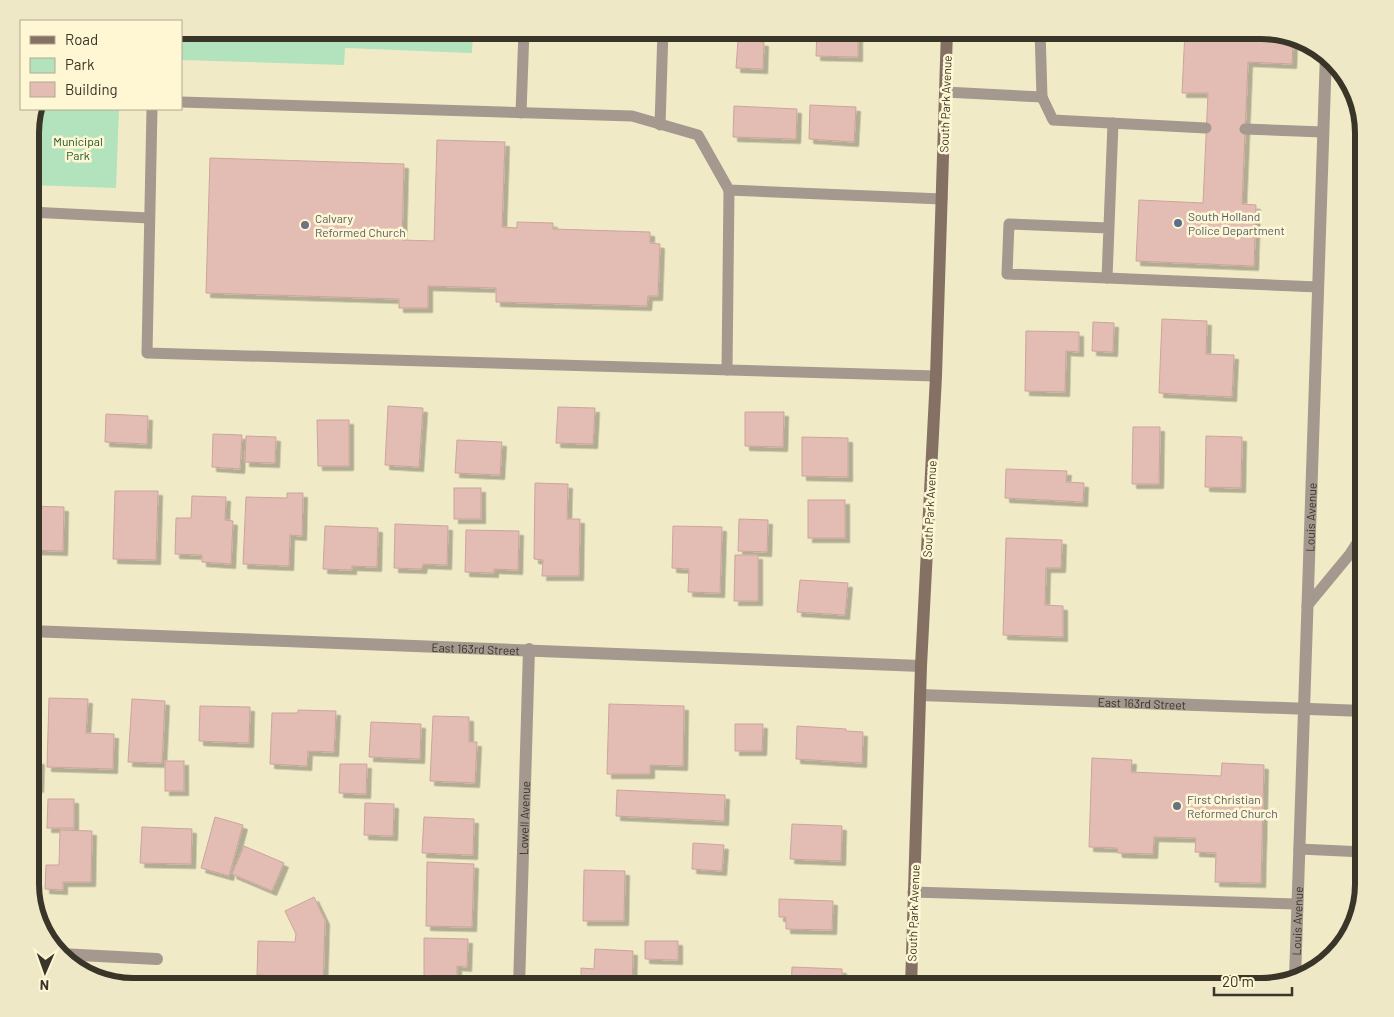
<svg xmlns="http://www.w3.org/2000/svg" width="1394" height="1017" font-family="Barlow,sans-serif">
	<defs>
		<filter id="shadow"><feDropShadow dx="4.5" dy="4.5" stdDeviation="0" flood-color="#0004"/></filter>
	</defs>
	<rect width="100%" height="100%" fill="#f1eac7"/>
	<g fill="#b2e3bc">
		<polygon points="181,30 473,30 472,53 345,48 344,65 181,60"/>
		<polygon points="35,109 119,109 116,188 30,185 30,126"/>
	</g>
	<g fill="#e3bcb3" stroke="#cba59c" filter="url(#shadow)">
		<polygon points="817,30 858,30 858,57 816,56"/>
		<polygon points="1185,30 1262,30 1293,41 1292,64 1248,62 1242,204 1256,205 1254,266 1136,261 1139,200 1203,203 1208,93 1182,93"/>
		<polygon points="738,40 764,42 763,69 736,68"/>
		<polygon points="810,105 856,107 854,142 809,139"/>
		<polygon points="734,106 797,109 796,139 733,137"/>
		<polygon points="437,140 505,142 502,227 517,228 517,222 553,223 553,229 650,232 650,243 660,244 658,296 648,296 647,306 496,302 496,288 428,286 428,308 399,308 399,299 206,293 210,158 404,164 402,240 434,241"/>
		<polygon points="1162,319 1207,321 1206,354 1234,355 1232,397 1159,393"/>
		<polygon points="1093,322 1114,323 1113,352 1092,351"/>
		<polygon points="1026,331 1079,332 1079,352 1066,351 1065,392 1025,391"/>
		<polygon points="388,406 423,408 419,467 385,465"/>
		<polygon points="558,407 595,408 593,444 556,443"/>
		<polygon points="745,412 784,412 783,447 745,446"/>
		<polygon points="106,414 148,416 147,444 105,442"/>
		<polygon points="317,420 349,420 349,466 318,466"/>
		<polygon points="1133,427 1160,427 1159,484 1132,484"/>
		<polygon points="213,434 242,435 240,469 212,467"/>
		<polygon points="246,436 276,437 275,463 245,462"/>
		<polygon points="1206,436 1242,437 1241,488 1205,487"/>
		<polygon points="802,437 848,438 848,477 802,476"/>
		<polygon points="457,440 502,442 500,475 455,473"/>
		<polygon points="1006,469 1067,471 1066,482 1084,483 1083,502 1005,498"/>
		<polygon points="535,483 568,484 567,519 580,519 579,576 542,576 543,560 534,559"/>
		<rect x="454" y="488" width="27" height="31"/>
		<polygon points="115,491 158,491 156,560 113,559"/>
		<polygon points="287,493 303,493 302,536 290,535 289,566 243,564 246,497 287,498"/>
		<polygon points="192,496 226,497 225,520 233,521 231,564 202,562 202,555 175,554 176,518 191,518"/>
		<rect x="808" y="500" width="37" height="38"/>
		<polygon points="30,506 64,507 63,551 30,550"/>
		<polygon points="739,519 768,520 767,552 738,551"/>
		<polygon points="395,524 448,526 447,565 423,564 422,569 394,568"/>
		<polygon points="325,526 378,528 377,567 352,566 352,570 323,569"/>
		<polygon points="673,526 722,527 720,593 688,592 689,569 672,568"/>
		<polygon points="466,530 519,531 518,570 494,569 494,573 465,572"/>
		<polygon points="1006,538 1062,540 1061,568 1046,568 1045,605 1063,606 1063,637 1003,635"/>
		<polygon points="735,555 758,555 758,601 734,601"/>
		<polygon points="800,580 848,583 845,615 797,612"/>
		<polygon points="49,698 88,699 86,733 114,734 113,769 47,767"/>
		<polygon points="132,699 165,701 162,763 128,762"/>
		<polygon points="609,704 684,706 683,766 650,765 650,774 607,774"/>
		<polygon points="200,706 250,707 249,743 199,741"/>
		<polygon points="298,710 336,711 334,752 308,751 307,766 270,764 272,713 298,713"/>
		<polygon points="433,716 469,717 469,742 477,742 475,783 430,781"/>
		<polygon points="371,722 421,724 420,759 369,757"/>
		<polygon points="735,724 763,724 762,751 735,751"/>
		<polygon points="797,726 846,729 846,731 863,732 862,763 796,759"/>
		<polygon points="1092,758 1132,760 1131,772 1221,776 1222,763 1264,765 1261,883 1215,882 1216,853 1195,852 1196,838 1154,837 1153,854 1118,853 1117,848 1089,847"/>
		<polygon points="30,760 40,760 39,788 30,787"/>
		<rect x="165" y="761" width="19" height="30"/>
		<polygon points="340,764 367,764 366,794 339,793"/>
		<polygon points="617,790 725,795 724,821 616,816"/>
		<polygon points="48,799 74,799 74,828 47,828"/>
		<polygon points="365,803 394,804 393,836 364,835"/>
		<polygon points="215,817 243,825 229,876 201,868"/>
		<polygon points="424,817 474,819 473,855 422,853"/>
		<polygon points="792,824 842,826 841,861 790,859"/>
		<polygon points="142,827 192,829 191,864 140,863"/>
		<polygon points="60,830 92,831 91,882 63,882 63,890 45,889 46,865 59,865"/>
		<polygon points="30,834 35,834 33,870 30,869"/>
		<polygon points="693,843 724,845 722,871 692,869"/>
		<polygon points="244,846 284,863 272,891 232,874"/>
		<polygon points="427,862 474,864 472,927 426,926"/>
		<polygon points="584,870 625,871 624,921 583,921"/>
		<polygon points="1357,883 1364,885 1356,908"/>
		<polygon points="314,897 325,920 323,987 284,987 284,976 257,975 258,941 295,942 296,934 285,911"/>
		<polygon points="779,899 833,901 832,930 786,929 786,917 779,917"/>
		<polygon points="424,938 468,939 467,967 457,966 457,982 424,982"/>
		<polygon points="645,941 678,941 678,960 645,959"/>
		<polygon points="595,949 633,951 632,987 581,987 581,968 594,969"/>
		<polygon points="792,967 842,969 842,987 791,987"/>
	</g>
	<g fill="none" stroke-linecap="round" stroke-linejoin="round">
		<g stroke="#a5988e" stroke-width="11">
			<polyline points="945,92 1042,97 1040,30"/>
			<polyline points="1042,97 1053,120 1206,128"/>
			<polyline points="181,102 632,116 698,135 729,190 942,199"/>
			<polyline points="152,109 147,353 936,376"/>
			<polyline points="521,113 524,30"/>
			<polyline points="660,125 663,30"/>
			<polyline points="1245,129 1323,132"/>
			<polyline points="30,212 149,218"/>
			<polyline points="1108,228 1009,224 1007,274 1107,278 1113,123"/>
			<polyline points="1107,278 1318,287"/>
			<polyline points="727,370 729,190"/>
			<polyline points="1307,606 1350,554 1364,532"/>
			<polyline points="1299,849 1364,852"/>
			<polyline points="913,892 1297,904"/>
		</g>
		<g stroke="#a5988e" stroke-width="12">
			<path id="s1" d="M30,631L921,666"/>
			<path id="s2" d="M920,695L1364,711"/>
			<polyline points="60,954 157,959"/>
			<path id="s3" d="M1295,979L1326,53"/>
			<path id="s4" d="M519,987L529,649"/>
		</g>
		<polyline stroke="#847163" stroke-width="12" points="911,987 921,666 936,376 947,30"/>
	</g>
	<circle fill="#5c6f8a" stroke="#fff7d4" stroke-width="2" cx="1178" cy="223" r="5"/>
	<g fill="#6b7280" stroke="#fff7d4" stroke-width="2">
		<circle cx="305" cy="225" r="5"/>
		<circle cx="1177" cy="806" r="5"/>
	</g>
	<g text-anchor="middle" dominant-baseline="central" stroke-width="5" stroke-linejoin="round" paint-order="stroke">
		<g font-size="12" fill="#393629" stroke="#fff7d4">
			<text transform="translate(945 104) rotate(-88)">South Park Avenue</text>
			<text transform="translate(929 509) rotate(-87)">South Park Avenue</text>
			<text stroke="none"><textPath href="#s3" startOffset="462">Louis Avenue</textPath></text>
			<text stroke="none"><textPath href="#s1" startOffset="446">East 163rd Street</textPath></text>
			<text stroke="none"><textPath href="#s2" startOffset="222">East 163rd Street</textPath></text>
			<text stroke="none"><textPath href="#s4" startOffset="169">Lowell Avenue</textPath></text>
			<text transform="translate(913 913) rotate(-88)">South Park Avenue</text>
			<text stroke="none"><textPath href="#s3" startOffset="58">Louis Avenue</textPath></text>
		</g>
		<g font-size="12" fill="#18532a" stroke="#fff7d4">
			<text x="78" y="141">Municipal<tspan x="78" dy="14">Park</tspan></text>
		</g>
		<g font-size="12" fill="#4e5e75" stroke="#fff7d4" text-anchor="start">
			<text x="1188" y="216">South Holland<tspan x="1188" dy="14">Police Department</tspan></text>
		</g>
		<g font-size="12" fill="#5b616d" stroke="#fff7d4" text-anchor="start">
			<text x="315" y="218">Calvary<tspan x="315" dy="14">Reformed Church</tspan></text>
			<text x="1187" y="799">First Christian<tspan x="1187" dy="14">Reformed Church</tspan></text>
		</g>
	</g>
	<path d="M0 0H1394V1017H0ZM133 39H1261A94 94 0 0 1 1355 133V884A94 94 0 0 1 1261 978H133A94 94 0 0 1 39 884V133A94 94 0 0 1 133 39Z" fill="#efe8c6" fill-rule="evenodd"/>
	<path fill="none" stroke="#393629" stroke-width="6" d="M133 39H1261A94 94 0 0 1 1355 133V884A94 94 0 0 1 1261 978H133A94 94 0 0 1 39 884V133A94 94 0 0 1 133 39Z"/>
	<rect x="20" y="20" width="162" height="90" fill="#fff7d4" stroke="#b0aa90"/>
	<rect x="30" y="36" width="25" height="8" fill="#847163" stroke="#b0aa90"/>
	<text x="65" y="45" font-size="15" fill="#393629">Road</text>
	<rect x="30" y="58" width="25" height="15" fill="#b2e3bc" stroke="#b0aa90"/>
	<text x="65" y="70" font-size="15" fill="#393629">Park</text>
	<rect x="30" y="82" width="25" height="15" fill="#e3bcb3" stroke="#b0aa90"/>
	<text x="65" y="95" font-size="15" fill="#393629">Building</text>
	<g transform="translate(45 972) rotate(182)" stroke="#fff7d4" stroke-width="4" paint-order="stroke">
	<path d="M0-4L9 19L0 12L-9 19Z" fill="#393629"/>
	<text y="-8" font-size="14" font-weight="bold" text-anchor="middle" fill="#393629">N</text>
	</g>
	<path d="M1214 987v8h78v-8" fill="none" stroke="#393629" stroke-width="2.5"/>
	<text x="1222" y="987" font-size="15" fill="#393629" stroke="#fff7d4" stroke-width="4" paint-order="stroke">20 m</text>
</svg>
